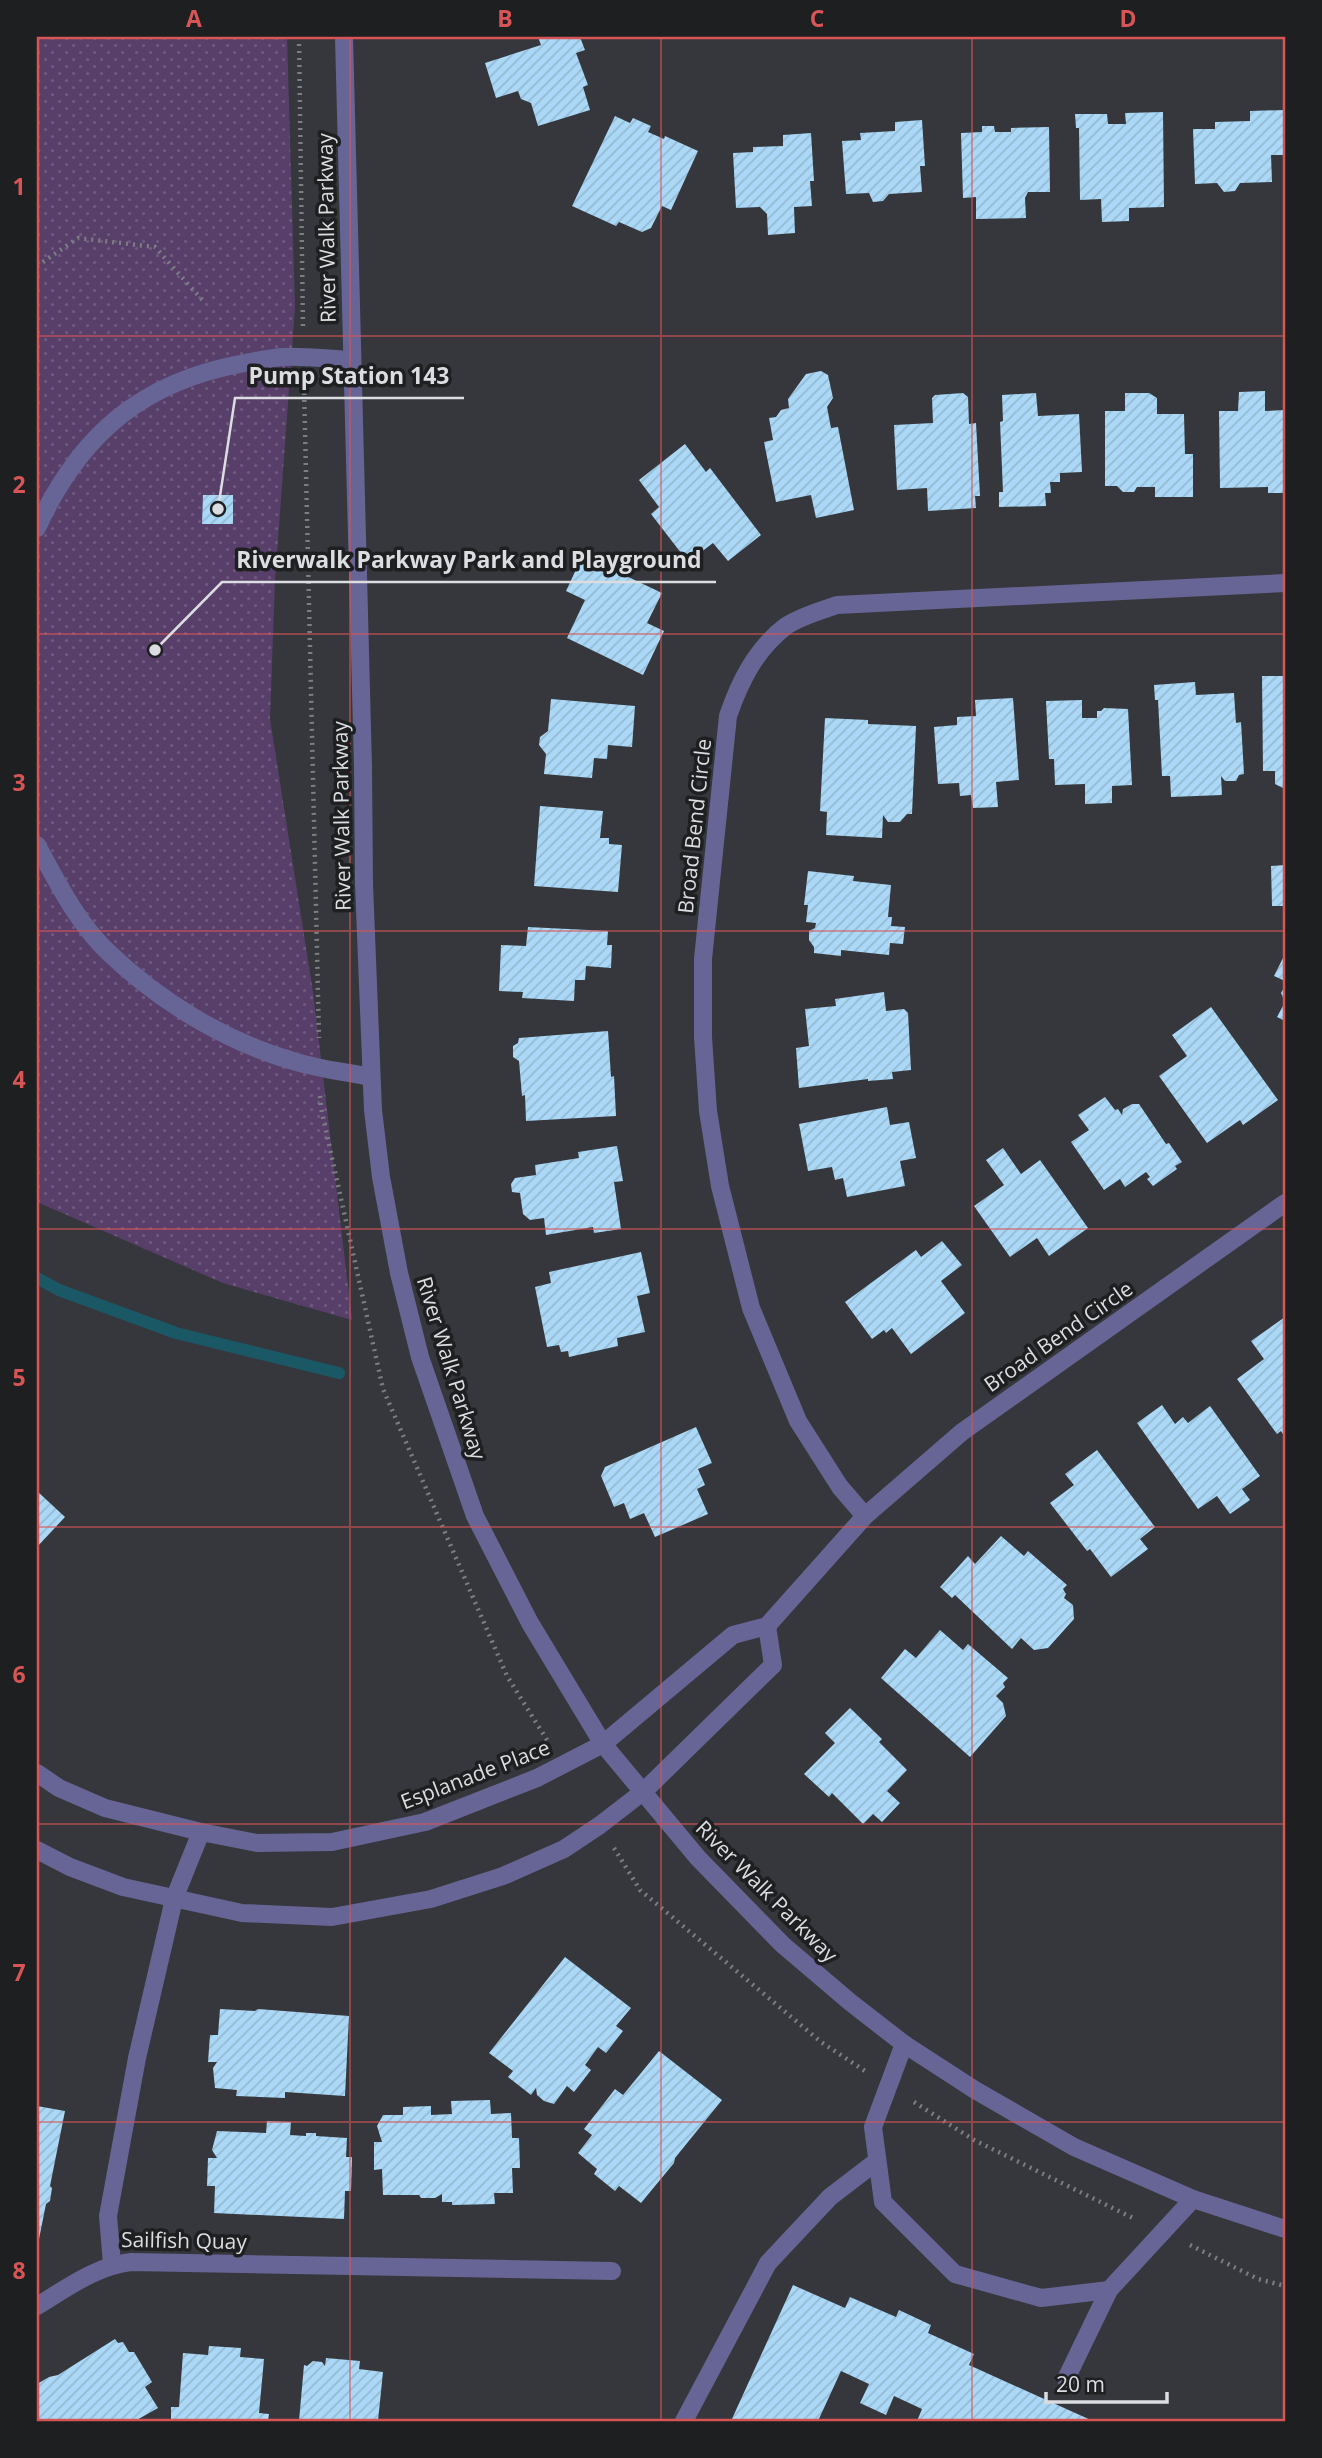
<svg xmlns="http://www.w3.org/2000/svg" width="1322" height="2458" font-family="'Open Sans',sans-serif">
	<defs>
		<pattern id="park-dots" width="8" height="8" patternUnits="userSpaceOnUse" patternTransform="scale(1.75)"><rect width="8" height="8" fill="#573f6a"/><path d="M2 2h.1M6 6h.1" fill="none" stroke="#6f5a7f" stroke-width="1.8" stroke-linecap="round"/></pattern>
		<pattern id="building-hatch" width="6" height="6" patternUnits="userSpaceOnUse" patternTransform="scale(1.75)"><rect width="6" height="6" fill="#aad8f6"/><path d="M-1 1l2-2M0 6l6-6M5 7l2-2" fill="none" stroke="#95bad2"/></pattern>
	</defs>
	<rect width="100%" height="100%" fill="#35373c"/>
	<polygon fill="url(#park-dots)" points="37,37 287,37 295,307 275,581 270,719 313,992 352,1320 223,1283 37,1202"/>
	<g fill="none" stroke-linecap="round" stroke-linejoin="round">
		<polyline stroke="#1b5865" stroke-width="12" points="37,1278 59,1290 176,1333 339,1373"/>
	</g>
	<g fill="url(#building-hatch)">
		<polygon points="538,37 580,37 585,50 576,53 588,85 583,87 590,110 538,126 531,103 521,99 518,91 496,98 485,63 541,45"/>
		<polygon points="1285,110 1285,155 1271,155 1272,182 1240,183 1235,191 1224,192 1217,183 1195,184 1193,129 1215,129 1215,122 1250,121 1250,111"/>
		<polygon points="1163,112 1164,207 1129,208 1129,221 1102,222 1101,199 1080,200 1079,128 1076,128 1075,114 1107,114 1108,124 1126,124 1125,113"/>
		<polygon points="615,116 630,123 633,118 651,126 648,132 664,139 665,136 698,151 671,210 662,206 651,228 642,232 619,222 616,226 572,206"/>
		<polygon points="922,120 925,166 920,166 922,192 889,194 883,201 873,202 869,193 846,194 842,141 861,140 860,133 895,131 895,122"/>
		<polygon points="982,126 994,126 995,132 1011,132 1011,128 1049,127 1050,192 1028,192 1025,198 1026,218 976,219 976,197 963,198 961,133 982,132"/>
		<polygon points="811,133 814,181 810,181 812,206 794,207 795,233 768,235 767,214 760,207 736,208 733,153 753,152 753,147 783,146 783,135"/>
		<polygon points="821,371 828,375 833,398 827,407 831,428 838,427 854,510 816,518 811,495 776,502 764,442 773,440 769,418 776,417 781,410 789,408 788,399 806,374"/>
		<polygon points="1265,391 1265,411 1285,410 1285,493 1268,493 1268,487 1220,488 1219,411 1238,411 1239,392"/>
		<polygon points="963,393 968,397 969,424 976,423 980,496 975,496 976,508 928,511 927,488 897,490 894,425 933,423 932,398 935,395"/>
		<polygon points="1036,393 1038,416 1079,414 1082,472 1060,473 1060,482 1050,482 1051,493 1045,493 1046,506 999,507 999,492 1003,492 1000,422 1003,421 1002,395"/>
		<polygon points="1125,393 1149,393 1157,398 1157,414 1184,414 1185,454 1193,454 1193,497 1155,497 1155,487 1137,487 1134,492 1123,492 1117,486 1105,486 1105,411 1125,411"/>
		<polygon points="685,444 706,472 710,468 761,535 728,561 713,543 688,562 651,514 659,507 639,480"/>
		<polygon points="203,495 233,495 233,524 202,524"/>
		<polygon points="580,561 601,571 603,565 662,593 647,623 664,631 643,675 567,638 585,600 566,591"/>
		<polygon points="1262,676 1285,676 1285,789 1275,784 1275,771 1263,771"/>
		<polygon points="1195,682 1196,695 1234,693 1236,723 1241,722 1244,774 1239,775 1236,781 1225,781 1221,776 1222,795 1171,797 1170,776 1162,776 1158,700 1155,700 1154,685"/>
		<polygon points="1013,698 1019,780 996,782 998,807 973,808 971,795 960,796 959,783 938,784 934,727 957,725 957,717 976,716 975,700"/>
		<polygon points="551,699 635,706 632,747 608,745 607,759 594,758 592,778 544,774 546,754 539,745 540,737 548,731"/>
		<polygon points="1082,700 1082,718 1097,718 1097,711 1101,711 1104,708 1128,709 1132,785 1112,786 1112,803 1085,804 1085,784 1055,785 1054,759 1049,759 1046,701"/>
		<polygon points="825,718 868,720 868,724 916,726 912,814 907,814 900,822 888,822 883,815 882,838 826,835 827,812 820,811"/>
		<polygon points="540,806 603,811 600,838 609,838 609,844 622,845 618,892 534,886"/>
		<polygon points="1285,865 1285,906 1272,906 1271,866"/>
		<polygon points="808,871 854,876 853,881 891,885 888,917 892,917 891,926 905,927 903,944 890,943 889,955 841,950 841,956 814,953 814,947 809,940 809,931 815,928 816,923 806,922 808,905 804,905"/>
		<polygon points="528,927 608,931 607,945 612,945 611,968 586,966 585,980 575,980 574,1001 522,998 523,992 499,991 501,945 526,946"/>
		<polygon points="1285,954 1285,981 1274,976"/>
		<polygon points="1285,986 1285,1021 1277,1017 1285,1002 1281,993"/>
		<polygon points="884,992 886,1011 904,1009 908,1013 911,1070 892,1072 893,1079 868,1081 868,1079 799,1088 796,1048 809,1046 805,1009 836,1006 835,999"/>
		<polygon points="1211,1007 1278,1100 1243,1125 1240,1120 1207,1143 1159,1076 1187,1056 1172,1035"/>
		<polygon points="608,1031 611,1077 614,1076 616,1116 526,1121 525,1095 522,1096 519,1061 513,1057 513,1046 518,1043 519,1038"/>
		<polygon points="1105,1097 1115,1110 1118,1109 1122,1115 1123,1109 1132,1104 1139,1104 1166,1144 1169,1143 1182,1162 1175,1166 1177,1169 1153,1186 1147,1179 1150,1177 1146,1172 1125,1187 1120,1179 1104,1190 1071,1142 1089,1130 1078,1115"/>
		<polygon points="887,1107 890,1125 909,1122 916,1158 900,1161 905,1186 847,1197 843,1178 835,1180 832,1167 808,1171 799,1124"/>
		<polygon points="617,1146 623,1181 614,1182 621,1229 594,1233 593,1227 546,1235 544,1218 530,1220 523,1214 520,1193 512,1192 511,1184 515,1178 536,1175 535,1165 579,1158 578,1152"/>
		<polygon points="1003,1148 1021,1174 1040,1160 1088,1228 1049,1256 1037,1238 1010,1257 974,1206 1004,1185 986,1160"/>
		<polygon points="942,1241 962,1265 941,1281 965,1313 911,1354 892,1328 886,1333 884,1330 872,1339 845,1302 916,1250 921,1257"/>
		<polygon points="641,1252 650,1293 637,1296 645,1332 617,1338 618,1346 569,1357 568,1351 561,1352 559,1345 547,1347 535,1287 551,1283 549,1272"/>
		<polygon points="1285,1317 1285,1437 1281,1431 1277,1434 1237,1379 1264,1359 1251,1341"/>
		<polygon points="1162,1405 1175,1424 1183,1417 1188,1423 1210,1406 1260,1476 1242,1489 1250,1500 1230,1514 1217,1496 1198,1509 1137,1423"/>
		<polygon points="696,1427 712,1463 698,1469 705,1485 697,1489 708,1514 655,1537 644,1513 630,1519 624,1503 614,1507 601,1476 605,1467"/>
		<polygon points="1097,1450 1155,1527 1140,1539 1148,1549 1111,1577 1090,1549 1087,1551 1050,1503 1074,1485 1065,1474"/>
		<polygon points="37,1491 65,1517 37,1547"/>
		<polygon points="1001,1536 1024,1556 1028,1551 1067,1585 1063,1589 1066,1594 1064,1598 1073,1605 1074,1619 1048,1648 1034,1650 1021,1638 1012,1649 955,1595 952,1598 940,1587 968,1556 975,1564"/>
		<polygon points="940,1630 963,1650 968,1644 1008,1678 1003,1683 1005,1687 996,1696 1003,1703 1006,1716 970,1757 881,1678 905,1649 916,1658"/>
		<polygon points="850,1708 882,1739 879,1742 907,1770 887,1791 900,1803 882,1822 873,1814 863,1824 832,1793 829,1797 804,1774 835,1743 825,1733"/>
		<polygon points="565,1957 631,2008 616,2026 623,2031 606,2053 598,2047 585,2065 591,2070 574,2092 567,2086 554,2104 544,2101 537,2095 536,2088 531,2095 508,2077 513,2071 489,2053"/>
		<polygon points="220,2009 255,2011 258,2009 349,2016 345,2096 285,2092 285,2098 236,2096 237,2090 215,2088 213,2068 217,2062 208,2062 210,2035 218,2035"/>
		<polygon points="659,2051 722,2100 675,2158 674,2163 641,2203 619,2186 615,2191 594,2174 597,2169 578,2153 592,2135 584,2129 615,2089 623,2095"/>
		<polygon points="490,2100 491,2114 511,2113 512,2138 519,2138 520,2168 512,2168 513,2193 494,2193 495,2204 452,2205 452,2202 442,2202 442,2194 435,2198 421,2198 419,2195 383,2195 382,2169 374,2170 374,2142 382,2142 377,2126 383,2115 403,2115 403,2107 431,2106 431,2115 452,2114 451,2101"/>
		<polygon points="37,2106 65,2111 50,2186 52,2188 50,2201 46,2204 39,2239 37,2239"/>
		<polygon points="267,2121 291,2122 290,2135 306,2136 306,2133 316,2133 316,2136 347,2138 346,2157 352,2157 351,2191 345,2191 344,2219 214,2213 215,2186 207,2186 208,2158 217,2158 212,2150 217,2131 266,2133"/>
		<polygon points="793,2285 845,2308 850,2297 896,2317 899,2310 931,2325 928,2333 974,2354 969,2365 1093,2421 917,2421 922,2409 894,2396 886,2415 860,2403 869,2384 841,2371 818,2421 731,2421"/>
		<polygon points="115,2339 118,2343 123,2342 129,2352 134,2352 152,2382 145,2387 158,2408 135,2421 37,2421 37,2384 49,2377 58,2375"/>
		<polygon points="209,2346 241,2348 240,2357 264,2359 259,2413 269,2414 268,2421 171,2421 171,2407 179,2407 183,2353 208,2355"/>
		<polygon points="326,2358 360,2361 359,2369 383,2372 378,2421 299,2421 304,2365 307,2366 313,2361 322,2362 325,2366"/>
	</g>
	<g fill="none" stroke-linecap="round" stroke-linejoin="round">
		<g stroke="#7d7e82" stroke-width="4.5" stroke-dasharray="2 5" stroke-linecap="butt">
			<polyline points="299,37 303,328"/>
			<polyline points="37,266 78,238 155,247 205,303"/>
			<polyline points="304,386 319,1038"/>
			<polyline points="320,1096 321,1108 383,1389 507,1676 547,1740"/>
			<polyline points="614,1848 640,1890 821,2042 865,2071"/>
			<polyline points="914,2102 974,2140 1135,2219"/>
			<polyline points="1190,2245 1258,2279 1285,2286"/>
		</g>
		<g stroke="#676595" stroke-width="18">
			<polyline points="344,37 363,767 364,884 373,1110 381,1177 399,1273 420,1357 475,1516 530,1623 603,1744 698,1858 783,1945 850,2002 904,2044 975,2090 1074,2147 1193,2199 1285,2229"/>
			<path d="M37,528C80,434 143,381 245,363C257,361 270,358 282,357C305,356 329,359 352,360"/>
			<path d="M37,845C57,882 77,922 107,951C159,1001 224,1041 293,1061C318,1069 346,1072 371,1077"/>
			<path d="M865,1516L840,1487L798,1421L751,1308L720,1186L708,1111L703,1037V959L728,716C740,681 756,649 786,626C801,616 820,611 837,605L1285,583"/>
			<polyline points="37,1773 59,1788 105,1808 201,1832 257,1843 332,1842 425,1822 537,1778 603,1744 733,1635 767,1626 865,1516 962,1432 1285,1203"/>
			<polyline points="37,1850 70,1867 123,1887 242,1913 332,1917 431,1899 503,1876 564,1849 600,1825 644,1791 773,1665 767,1626"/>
			<polyline points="904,2044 873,2127 883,2202 955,2274 1041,2298 1109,2290"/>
			<polyline points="112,2264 108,2216 137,2058 174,1899 201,1832"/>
			<path d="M37,2306C67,2288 96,2266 131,2262L612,2271"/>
			<polyline points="1066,2379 1109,2290 1193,2199"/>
			<polyline points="684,2421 768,2263 830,2197 877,2161"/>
		</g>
	</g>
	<path fill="none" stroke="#d85556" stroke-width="2" stroke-opacity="0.55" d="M350,37V2421M661,37V2421M972,37V2421M37,336H1285M37,634H1285M37,931H1285M37,1229H1285M37,1527H1285M37,1824H1285M37,2122H1285"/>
	<g text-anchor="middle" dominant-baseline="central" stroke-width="7" stroke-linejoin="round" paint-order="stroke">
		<g font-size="21" fill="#dcdde0" stroke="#1d1f21">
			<text transform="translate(326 228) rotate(-91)">River Walk Parkway</text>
			<text transform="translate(341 816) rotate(-91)">River Walk Parkway</text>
			<text transform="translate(694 826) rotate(-84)">Broad Bend Circle</text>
			<text transform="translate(1058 1336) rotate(-35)">Broad Bend Circle</text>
			<text transform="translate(452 1368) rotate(73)">River Walk Parkway</text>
			<text transform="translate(475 1774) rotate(-21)">Esplanade Place</text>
			<text transform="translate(767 1891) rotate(45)">River Walk Parkway</text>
			<text transform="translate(184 2240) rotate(1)">Sailfish Quay</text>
		</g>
	</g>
	<path fill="none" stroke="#dcdde0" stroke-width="2.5" d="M218 509L235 398H464M155 650L222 582H716"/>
	<g fill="#dcdde0" stroke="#1d1f21" stroke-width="2.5">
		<circle cx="218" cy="509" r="7"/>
		<circle cx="155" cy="650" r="7"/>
	</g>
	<g font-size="23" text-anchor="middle" font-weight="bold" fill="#dcdde0" stroke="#1d1f21" stroke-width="7" stroke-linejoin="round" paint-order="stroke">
		<text x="349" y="384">Pump Station 143</text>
		<text x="469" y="568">Riverwalk Parkway Park and Playground</text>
	</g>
	<rect width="1322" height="2458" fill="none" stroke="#1d1f21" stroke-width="77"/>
	<path d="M1046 2392v10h121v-10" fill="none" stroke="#dcdde0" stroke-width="3.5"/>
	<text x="1056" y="2392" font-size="21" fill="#dcdde0" stroke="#1d1f21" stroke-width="5" paint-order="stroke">20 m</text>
	<rect x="38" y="38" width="1246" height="2382" fill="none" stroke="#d85556" stroke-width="2.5"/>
	<g font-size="23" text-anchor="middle" font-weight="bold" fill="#d85556">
		<text x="194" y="27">A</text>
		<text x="505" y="27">B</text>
		<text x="817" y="27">C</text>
		<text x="1128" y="27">D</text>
		<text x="19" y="195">1</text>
		<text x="19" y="493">2</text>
		<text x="19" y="791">3</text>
		<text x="19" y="1088">4</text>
		<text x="19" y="1386">5</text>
		<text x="19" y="1683">6</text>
		<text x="19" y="1981">7</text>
		<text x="19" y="2279">8</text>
	</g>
</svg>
